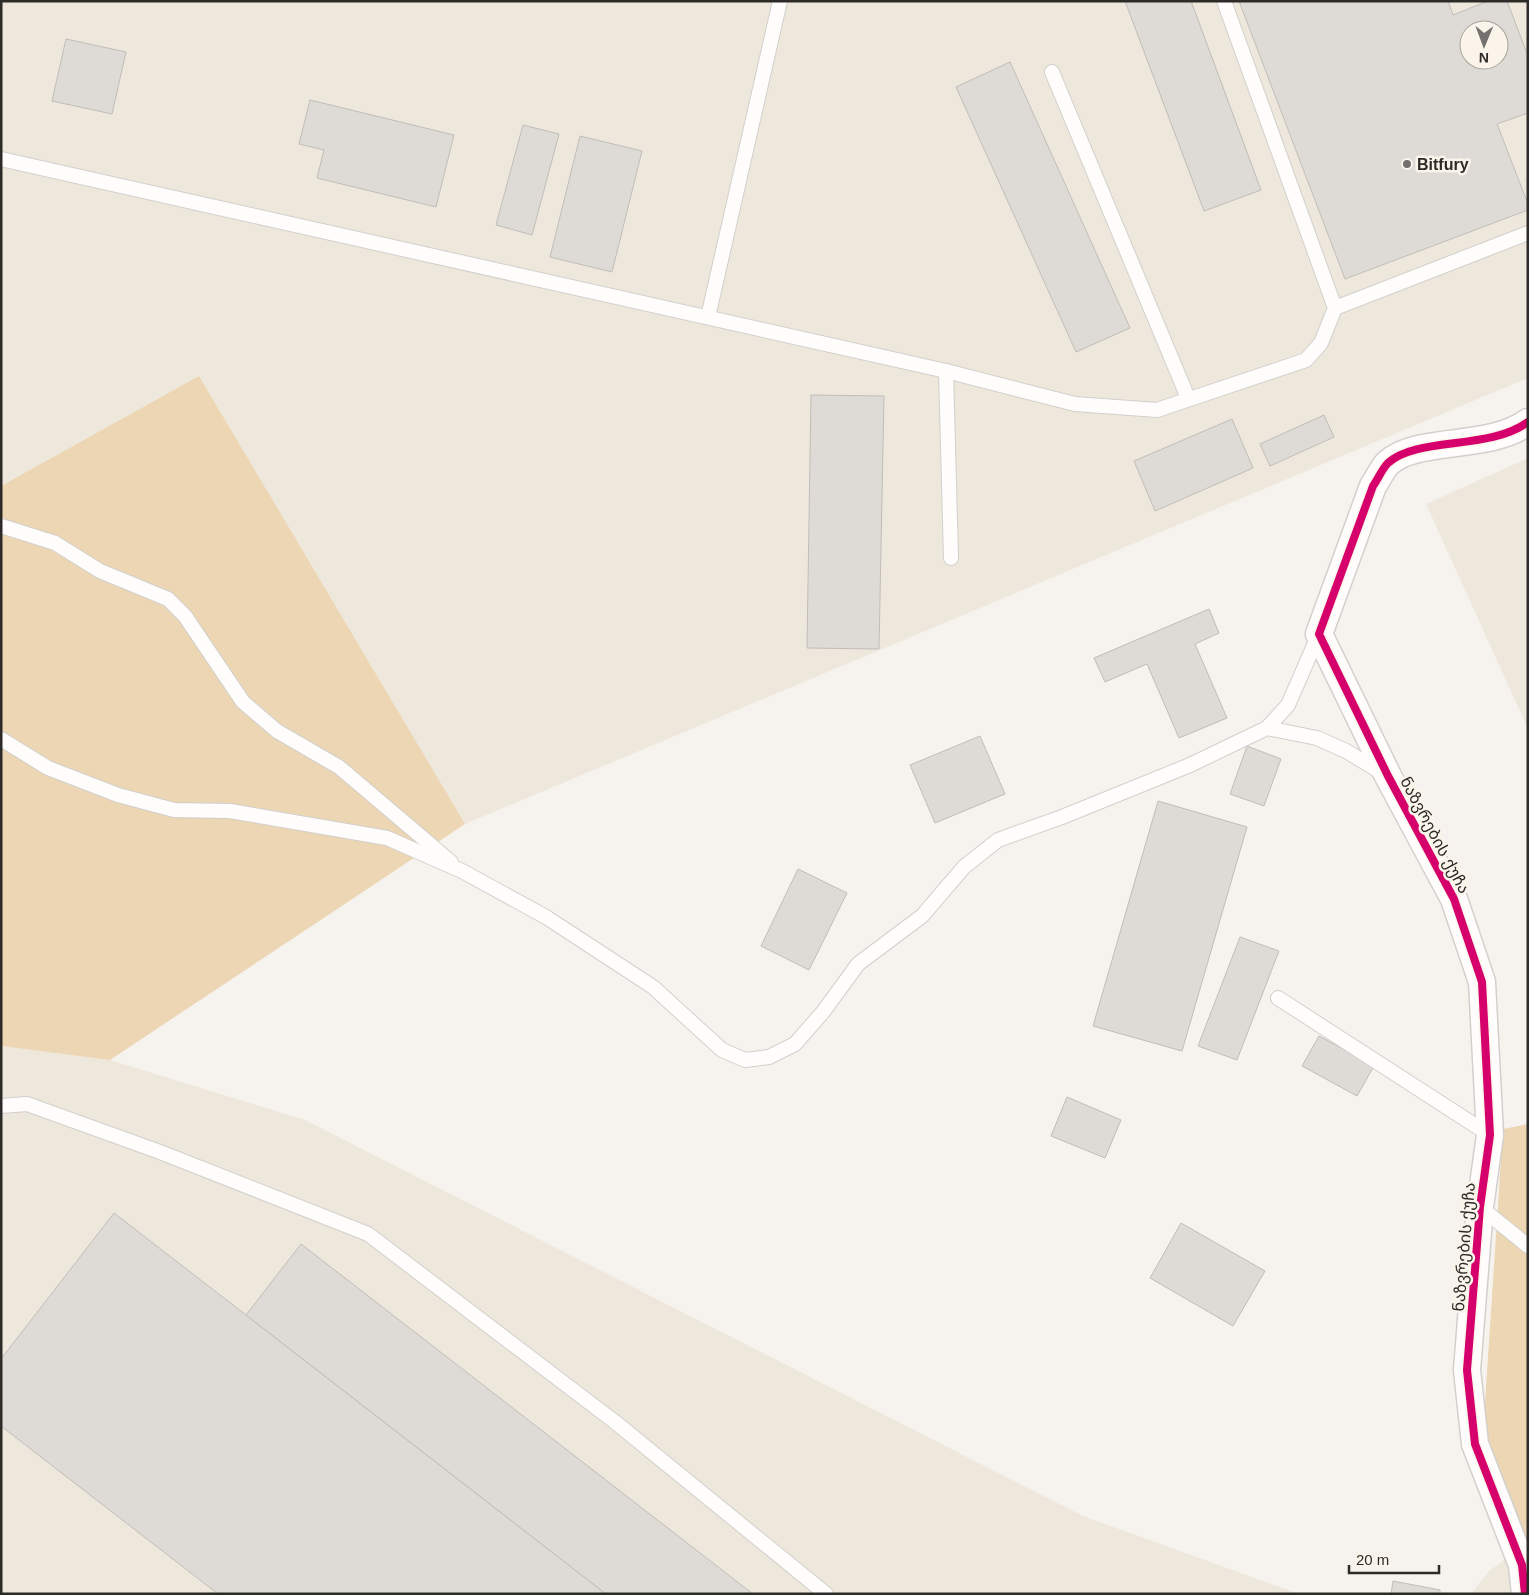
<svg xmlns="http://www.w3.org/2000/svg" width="1529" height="1595" font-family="Helvetica,'Noto Sans Georgian',sans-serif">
	<rect width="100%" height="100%" fill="#f6f3ee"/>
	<g fill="#eee7dc" fill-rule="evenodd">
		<path d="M1,1H1528V378L465,824L199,376L1,486ZM1469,30H1499V60H1469Z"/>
		<polygon points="1528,458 1528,729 1426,504"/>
		<polygon points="1,1046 110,1060 305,1120 1083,1516 1299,1594 1,1594"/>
		<polygon points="1524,1546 1528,1594 1471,1594 1489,1571"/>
	</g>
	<g fill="#ecd6b3">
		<polygon points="199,376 465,824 110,1060 1,1046 1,486"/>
		<polygon points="1528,1124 1528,1548 1483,1433 1503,1129"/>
	</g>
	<g fill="#dedbd7" stroke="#c0bdb9" fill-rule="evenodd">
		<polygon points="1125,1 1191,1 1261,190 1204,211"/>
		<path d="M1239,1H1448L1453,15L1488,1H1507L1528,56V113L1497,124L1528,204V210L1345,279ZM1469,30H1499V60H1469Z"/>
		<polygon points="66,39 126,52 112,114 52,101"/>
		<polygon points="1010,62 1130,328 1076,352 956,87"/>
		<polygon points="310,100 454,135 436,207 317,178 324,150 299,144"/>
		<polygon points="523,125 559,134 532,235 496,225"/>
		<polygon points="580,136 642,151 612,272 550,257"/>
		<polygon points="811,395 884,396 879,649 807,648"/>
		<polygon points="1324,415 1334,437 1270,466 1260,444"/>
		<polygon points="1232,419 1253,468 1155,511 1134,461"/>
		<polygon points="1209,609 1219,633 1195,644 1227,718 1179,738 1147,664 1105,682 1094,658"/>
		<polygon points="980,736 1005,794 935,823 910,765"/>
		<polygon points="1247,746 1281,759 1264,806 1230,794"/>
		<polygon points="1158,801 1247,827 1182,1051 1093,1026"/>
		<polygon points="798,869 847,893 809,970 761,946"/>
		<polygon points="1240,937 1279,951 1237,1060 1198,1046"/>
		<polygon points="1319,1036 1374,1066 1357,1096 1302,1066"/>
		<polygon points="1067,1097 1121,1120 1105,1158 1051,1136"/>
		<polygon points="114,1213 246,1315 606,1594 218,1594 1,1426 1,1359"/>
		<polygon points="1181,1223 1265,1271 1233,1326 1150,1278"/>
		<polygon points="301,1244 753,1594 606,1594 246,1315"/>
		<polygon points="1393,1581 1440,1590 1440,1594 1391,1594"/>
	</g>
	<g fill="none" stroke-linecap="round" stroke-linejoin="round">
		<defs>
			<g id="lane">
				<polyline points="1052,72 1188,398"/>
				<polyline points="1,159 946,371 1075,404 1157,410 1306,360 1321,343 1335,308 1224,1"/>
				<polyline points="1335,308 1528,233"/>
				<polyline points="708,317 780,1"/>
				<polyline points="946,371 951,558"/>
				<polyline points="1,526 55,543 100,571 168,599 185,616 243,702 277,731 339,767 451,862"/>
				<polyline points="1267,728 1317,738 1346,751 1384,774"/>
				<polyline points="1,739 48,768 118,795 174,810 230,811 387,838 462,871 546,917 653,987 722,1050 745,1060 769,1057 795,1044 823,1012 858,964 922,916 964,867 998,840 1062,817 1190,765 1267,728 1288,705 1319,634"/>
				<polyline points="1278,998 1490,1135"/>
				<polyline points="1,1106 27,1104 160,1152 368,1234 615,1422 826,1594"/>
				<polyline points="1480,1207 1528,1246"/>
			</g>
			<path id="street" d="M1525,1594L1522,1565L1475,1444L1467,1370L1480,1207L1490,1135L1482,982L1454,899L1388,776L1319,634L1373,486C1378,479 1382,469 1388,463C1418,436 1488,451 1528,422"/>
		</defs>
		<use href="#lane" stroke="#d2d0cc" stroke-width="16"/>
		<use href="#street" stroke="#d2d0cc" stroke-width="29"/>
		<use href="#lane" stroke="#fefdfc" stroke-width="14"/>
		<use href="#street" stroke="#fefdfc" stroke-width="26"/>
		<defs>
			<path id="cycleway" d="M1525,1594L1522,1565L1475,1444L1467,1370L1480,1207L1490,1135L1482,982L1454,899L1388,776L1319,634L1373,486C1378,479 1382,469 1388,463C1418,436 1488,451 1528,422"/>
		</defs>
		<use href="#cycleway" stroke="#faf4ea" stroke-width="11"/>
		<use href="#cycleway" stroke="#d6006c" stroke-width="8"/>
	</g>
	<circle fill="#73716d" stroke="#faf4ea" stroke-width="2" cx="1407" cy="164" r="5"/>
	<g text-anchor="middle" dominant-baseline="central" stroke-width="5" stroke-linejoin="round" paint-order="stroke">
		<g font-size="16" font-weight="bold" fill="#2d2b28" stroke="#faf4ea" text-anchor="start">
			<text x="1417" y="164">Bitfury</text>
		</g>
		<g font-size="16" fill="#2d2b28" stroke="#faf4ea">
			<text transform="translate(1435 835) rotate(62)">ნაზვრების ქუჩა</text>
			<text transform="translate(1464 1247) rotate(-85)">ნაზვრების ქუჩა</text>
		</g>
	</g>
	<rect width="1529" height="1595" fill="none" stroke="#2d2b28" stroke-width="5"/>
	<g transform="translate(1484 45) rotate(181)"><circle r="24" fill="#faf4ea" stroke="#a8a49c"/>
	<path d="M0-4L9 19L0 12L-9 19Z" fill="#73716d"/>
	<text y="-8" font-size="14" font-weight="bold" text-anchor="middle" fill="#2d2b28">N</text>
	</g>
	<path d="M1349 1565v8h90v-8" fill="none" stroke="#2d2b28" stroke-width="2.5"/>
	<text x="1356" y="1565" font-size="15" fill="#2d2b28" stroke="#faf4ea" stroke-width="4" paint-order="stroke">20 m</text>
</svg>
